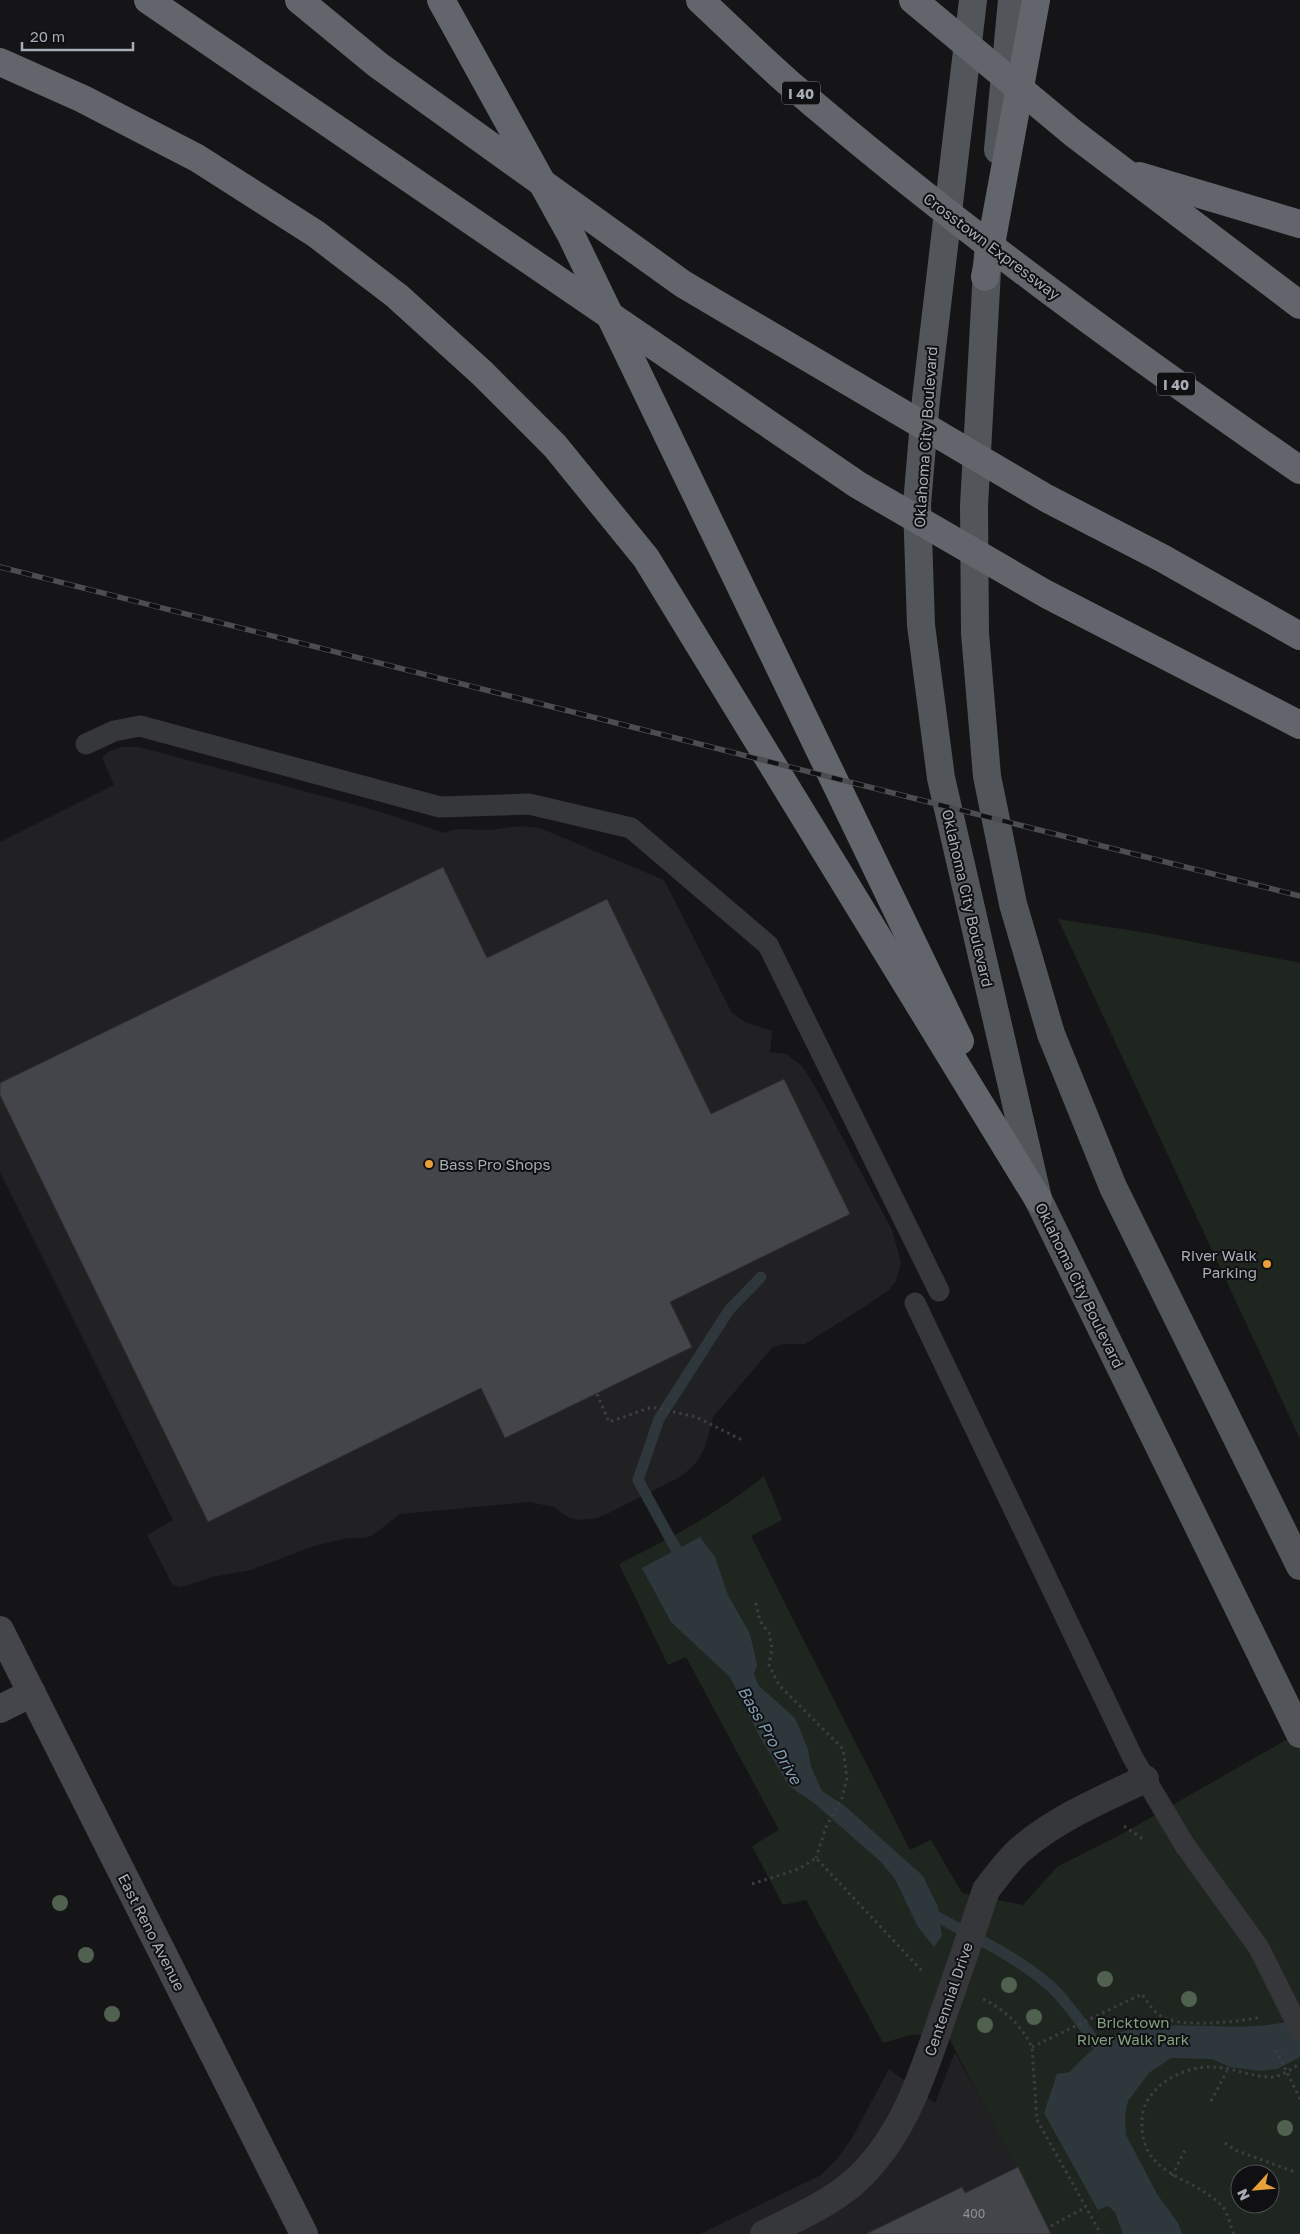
<svg xmlns="http://www.w3.org/2000/svg" width="1300" height="2234" font-family="'Golos Text',sans-serif">
	<rect width="100%" height="100%" fill="#151517"/>
	<g fill="#212124">
		<polygon points="121,747 139,747 371,809 445,833 455,829 490,830 520,826 540,828 664,880 732,1013 745,1022 772,1031 770,1052 786,1054 802,1066 816,1088 892,1230 901,1262 896,1281 890,1289 872,1302 805,1344 784,1344 772,1348 713,1417 706,1444 699,1459 690,1469 678,1478 609,1513 597,1518 576,1520 566,1516 554,1507 529,1502 400,1514 373,1535 365,1538 349,1538 317,1545 251,1570 212,1577 186,1586 180,1587 172,1584 147,1535 173,1520 0,1172 0,842 114,785 102,758 108,752"/>
		<polygon points="955,2052 1018,2167 1051,2234 700,2234 821,2175 837,2159 852,2138 889,2069 935,2103"/>
	</g>
	<g fill="#1f2620" fill-rule="evenodd">
		<polygon points="1058,919 1153,934 1300,963 1300,1439"/>
		<path d="M764,1476L782,1520L751,1536L910,1850L931,1840L962,1893L1023,1905L1057,1867L1122,1834L1300,1732V2234H1051L947,2034L910,2035L883,2043L806,1900L783,1905L752,1846L779,1830L686,1657L668,1665L619,1564C670,1538 719,1513 764,1476ZM1240,2174H1270V2204H1240Z"/>
	</g>
	<g fill="#2e373c">
		<polygon points="700,1537 715,1557 728,1595 750,1634 757,1665 754,1674 759,1686 795,1718 808,1749 811,1767 822,1791 846,1807 923,1876 938,1907 942,1936 934,1947 918,1927 895,1879 881,1862 814,1803 789,1786 760,1737 730,1677 671,1622 642,1568"/>
		<path d="M1300,2018V2057L1277,2069L1260,2071L1230,2067L1212,2059L1171,2058L1149,2073L1128,2101L1125,2115L1126,2135L1157,2194L1178,2223L1182,2234H1123L1115,2212L1108,2206L1098,2210L1044,2113L1057,2074L1070,2072C1081,2059 1104,2038 1121,2032C1128,2029 1137,2029 1144,2028C1195,2020 1250,2035 1300,2018Z"/>
	</g>
	<g fill="none" stroke-linecap="round" stroke-linejoin="round">
		<g stroke="#2e373c" stroke-width="11">
			<polyline points="683,1562 638,1480 659,1419 729,1310 761,1277"/>
			<path d="M928,1909L932,1914C972,1936 1014,1955 1048,1984C1067,2000 1093,2039 1107,2060"/>
		</g>
	</g>
	<g fill="#44454a" stroke="#2f2f32">
		<polygon points="443,867 487,958 607,899 711,1114 784,1079 850,1214 670,1302 692,1347 505,1438 481,1388 208,1522 0,1095 0,1083"/>
		<polygon points="1018,2167 1051,2234 866,2234 962,2187 965,2193"/>
	</g>
	<g fill="none" stroke-linecap="round" stroke-linejoin="round">
		<g stroke="#3c3e42" stroke-width="3" stroke-dasharray="2.5 4" stroke-linecap="butt">
			<polyline points="597,1394 609,1422 652,1407 696,1417 742,1440"/>
			<polyline points="756,1603 760,1621 769,1633 772,1648 769,1665 779,1685 843,1749 847,1778 842,1798 826,1827 816,1858"/>
			<polyline points="1124,1826 1143,1839"/>
			<polyline points="752,1884 799,1869 816,1858 924,1973"/>
			<path d="M983,1999C1005,2010 1021,2025 1032,2047L1037,2120L1101,2234"/>
			<path d="M1032,2047L1142,1994C1148,2003 1156,2016 1167,2019C1188,2027 1238,2022 1261,2017"/>
			<polyline points="1276,2050 1300,2099"/>
			<polyline points="1211,2101 1227,2071"/>
			<polyline points="1225,2143 1235,2150 1295,2172"/>
			<polyline points="1172,2176 1186,2148"/>
			<polyline points="1051,2226 1086,2207"/>
			<path d="M1234,2234C1230,2226 1228,2212 1222,2206C1191,2174 1139,2177 1142,2119C1144,2087 1182,2066 1212,2067C1231,2067 1252,2077 1272,2077C1281,2077 1292,2068 1300,2064"/>
		</g>
		<g stroke="#36373b" stroke-width="21">
			<polyline points="86,744 114,731 140,726 440,807 529,804 631,828 768,945 939,1291"/>
			<polyline points="915,1303 1133,1758 1184,1844 1259,1948 1300,2030"/>
		</g>
		<path stroke="#36373b" stroke-width="28" d="M764,2234C794,2219 827,2205 853,2183C903,2139 922,2076 943,2015C958,1973 972,1932 986,1890C997,1876 1008,1860 1021,1849C1057,1818 1103,1799 1145,1779"/>
		<g stroke="#44464b" stroke-width="28">
			<polyline points="0,1630 304,2234"/>
			<polyline points="0,1709 32,1693"/>
		</g>
		<g stroke="#52555a" stroke-width="28">
			<polyline points="973,0 926,399 917,504 921,625 941,778 1038,1199 1300,1734"/>
			<polyline points="998,150 1012,0"/>
			<polyline points="988,252 974,506 975,633 987,776 1013,904 1051,1034 1113,1187 1300,1566"/>
		</g>
		<g stroke="#62666c" stroke-width="28">
			<polyline points="148,0 858,485 1046,594 1300,725"/>
			<polyline points="299,0 378,65 683,284 1046,498 1162,558 1300,636"/>
			<polyline points="441,0 571,235 960,1041"/>
			<path d="M700,0C730,28 759,57 790,84C952,223 1125,349 1300,470"/>
			<polyline points="913,0 1073,133 1300,305"/>
			<polyline points="0,62 83,99 197,158 316,234 397,296 482,373 555,446 646,558 1038,1199"/>
			<polyline points="1139,176 1300,224"/>
			<polyline points="985,277 1036,0"/>
		</g>
		<defs>
			<polyline id="rail" points="0,567 1300,896"/>
		</defs>
		<use href="#rail" stroke="#4b4d52" stroke-width="5.5"/>
		<use href="#rail" stroke="#101012" stroke-width="4" stroke-dasharray="11" stroke-linecap="butt"/>
	</g>
	<g fill="#506150">
		<circle cx="60" cy="1903" r="8"/>
		<circle cx="86" cy="1955" r="8"/>
		<circle cx="1105" cy="1979" r="8"/>
		<circle cx="1009" cy="1985" r="8"/>
		<circle cx="1189" cy="1999" r="8"/>
		<circle cx="112" cy="2014" r="8"/>
		<circle cx="1034" cy="2017" r="8"/>
		<circle cx="985" cy="2025" r="8"/>
		<circle cx="1285" cy="2128" r="8"/>
	</g>
	<g fill="#e9a03a" stroke="#101012" stroke-width="2">
		<circle cx="429" cy="1164" r="5"/>
		<circle cx="1267" cy="1264" r="5"/>
	</g>
	<g text-anchor="middle" dominant-baseline="central" stroke-width="4" stroke-linejoin="round" paint-order="stroke">
		<g font-size="12" fill="#8e939b">
			<text x="974" y="2213">400</text>
		</g>
		<g fill="#101012" stroke="#7a7e85" stroke-width="1">
			<rect x="782" y="81.5" width="38" height="23" rx="4"/>
			<rect x="1157" y="372.5" width="38" height="23" rx="4"/>
		</g>
		<g font-size="14" font-weight="bold" fill="#a7adb6">
			<text x="801" y="93">I 40</text>
			<text x="1176" y="384">I 40</text>
		</g>
		<g font-size="15" fill="#a7adb6" stroke="#101012">
			<text transform="translate(992 246) rotate(37)">Crosstown Expressway</text>
			<text transform="translate(925 437) rotate(-86)">Oklahoma City Boulevard</text>
			<text transform="translate(968 898) rotate(77)">Oklahoma City Boulevard</text>
			<text transform="translate(1080 1285) rotate(64)">Oklahoma City Boulevard</text>
			<text transform="translate(152 1932) rotate(63)">East Reno Avenue</text>
			<text transform="translate(948 1999) rotate(-71)">Centennial Drive</text>
		</g>
		<g font-size="15" fill="#a7adb6" stroke="#101012" text-anchor="start">
			<text x="439" y="1164">Bass Pro Shops</text>
			<text x="1257" y="1255" text-anchor="end">River Walk<tspan x="1257" dy="17">Parking</tspan></text>
		</g>
		<g font-size="15" fill="#80a07f" stroke="#101012">
			<text x="1133" y="2022">Bricktown<tspan x="1133" dy="17">River Walk Park</tspan></text>
		</g>
		<g font-size="16" font-style="italic" fill="#809db0" stroke="#101012">
			<text transform="translate(770 1735) rotate(60)">Bass Pro Drive</text>
		</g>
	</g>
	<g transform="translate(1255 2189) rotate(244)"><circle r="24" fill="#101012" stroke="#4c4f54"/>
	<path d="M0-4L9 19L0 12L-9 19Z" fill="#e9a03a"/>
	<text y="-8" font-size="14" font-weight="bold" text-anchor="middle" fill="#a7adb6">N</text>
	</g>
	<path d="M22 42v8h111v-8" fill="none" stroke="#a7adb6" stroke-width="2.5"/>
	<text x="30" y="42" font-size="15" fill="#a7adb6" stroke="#101012" stroke-width="4" paint-order="stroke">20 m</text>
</svg>
